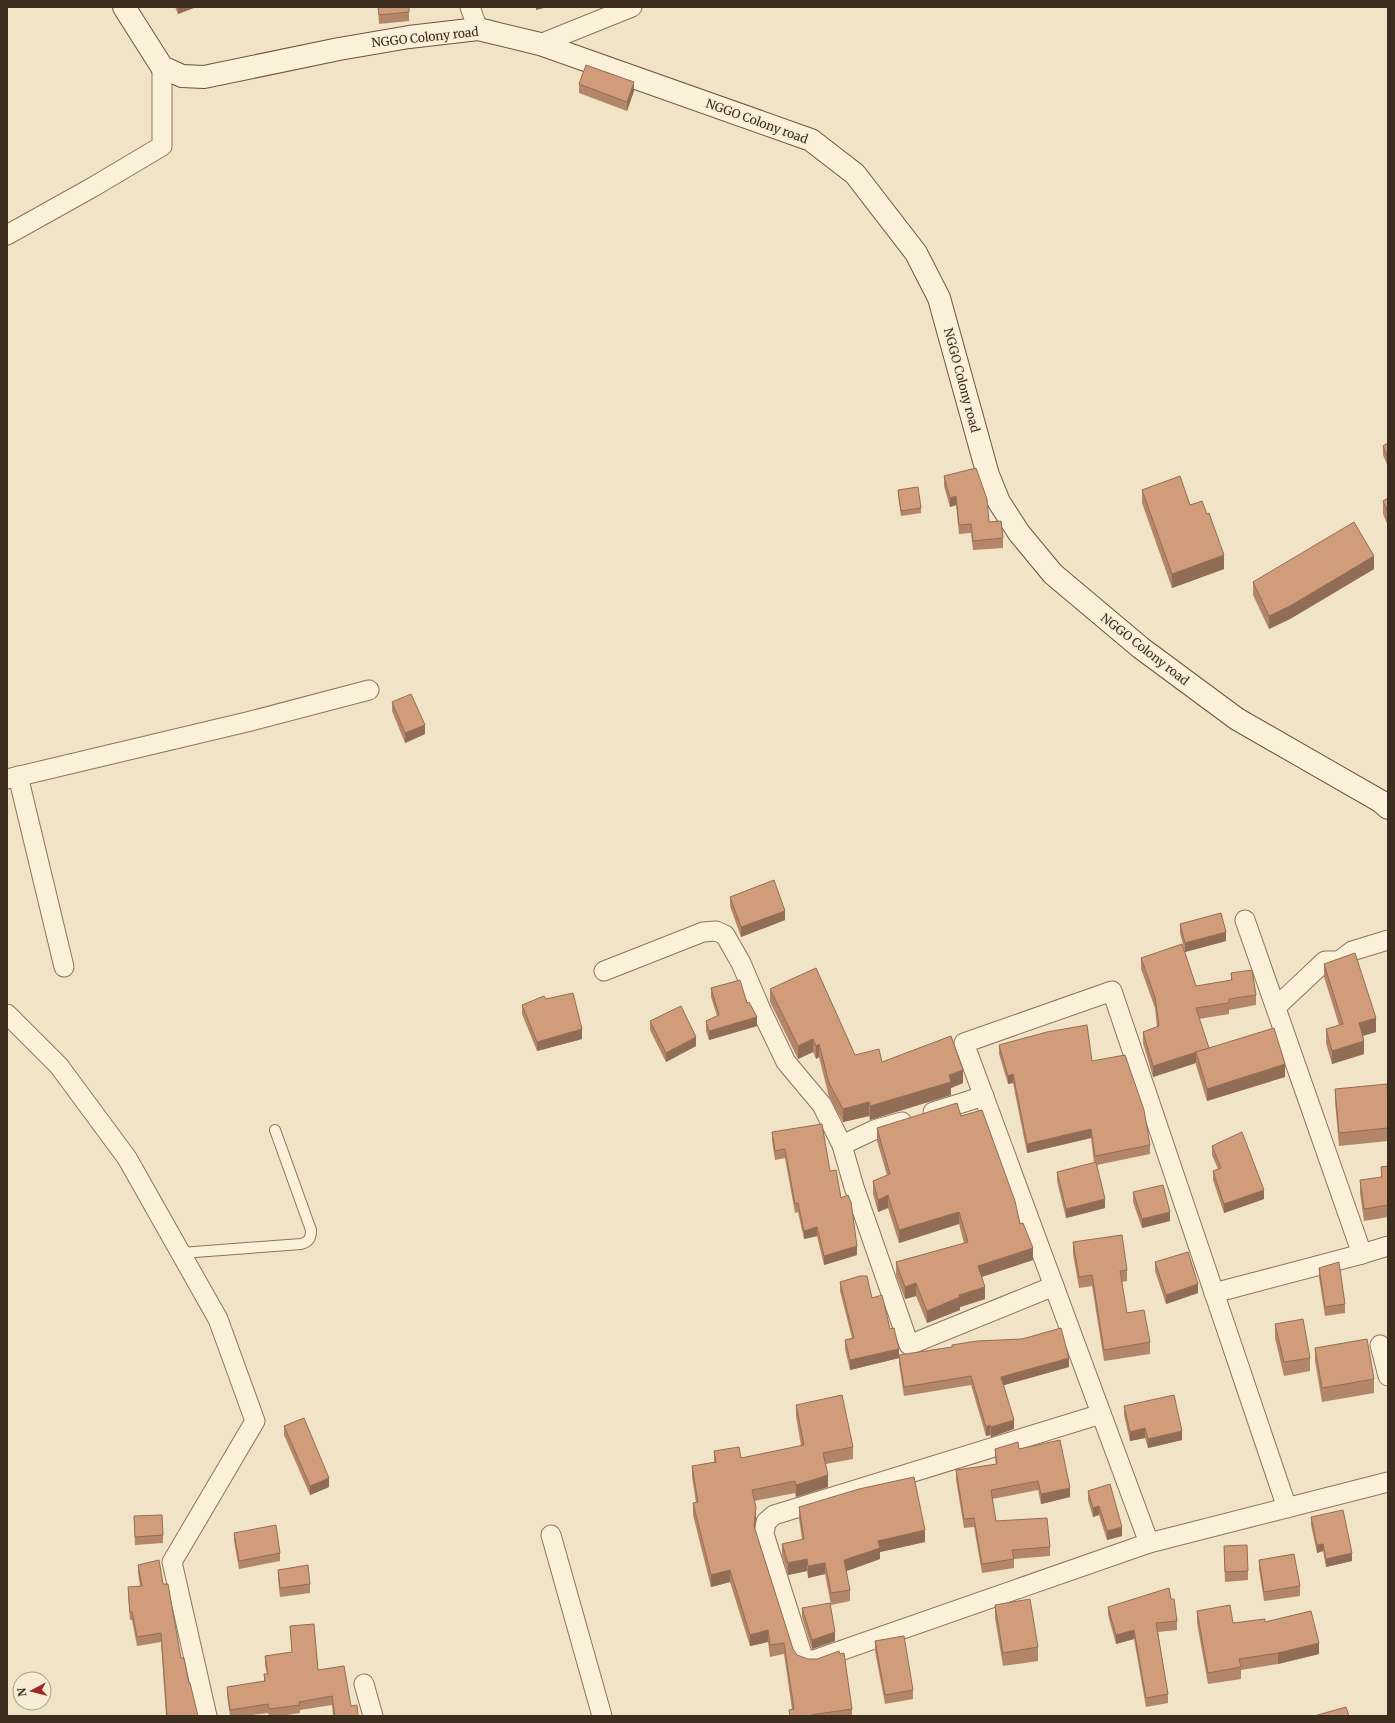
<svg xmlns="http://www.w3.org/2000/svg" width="1395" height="1723" font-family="Merriweather,serif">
	<rect width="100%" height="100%" fill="#f1e3c6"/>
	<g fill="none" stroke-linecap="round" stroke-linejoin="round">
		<defs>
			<path id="lane" d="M181,1253L301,1244C309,1242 311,1238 311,1230L275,1130"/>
			<g id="street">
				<polyline points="470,7 478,29"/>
				<polyline points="540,44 632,7"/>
				<polyline points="7,235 93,187 162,146 162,67"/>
				<polyline points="18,776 64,967"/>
				<polyline points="7,779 251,721 369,690"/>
				<polyline points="1245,920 1362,1254 1388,1246"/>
				<polyline points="604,971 703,932 716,931 725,935 741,963 761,1010 786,1062 822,1105 842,1145 854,1187 909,1345 1054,1286"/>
				<polyline points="1276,1007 1325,961 1339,961 1352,951 1388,940"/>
				<polyline points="7,1014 59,1066 127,1158 218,1319 255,1421 172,1562 207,1716"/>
				<polyline points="933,1112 984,1096"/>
				<polyline points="842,1145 874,1130 902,1122"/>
				<polyline points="1214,1293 1362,1254"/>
				<polyline points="1380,1345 1388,1376"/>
				<polyline points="1101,1414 774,1515 766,1522 764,1534 803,1657 808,1660 814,1660 1149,1543"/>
				<polyline points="1287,1508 1112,991 964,1043 1149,1543 1388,1482"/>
				<polyline points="551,1535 602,1716"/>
				<polyline points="364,1684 373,1716"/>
			</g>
			<polyline id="secondary" points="124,7 162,67 182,76 204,77 339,49 409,37 478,29 540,44 811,140 855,174 916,253 939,298 988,475 999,502 1019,533 1053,574 1141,648 1237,719 1380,801 1388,808"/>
		</defs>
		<use href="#lane" stroke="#8d745a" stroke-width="12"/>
		<use href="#street" stroke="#8d745a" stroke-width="21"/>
		<use href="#secondary" stroke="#6f553d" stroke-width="24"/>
		<use href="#lane" stroke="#fbf0da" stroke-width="10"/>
		<use href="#street" stroke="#fbf0da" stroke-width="19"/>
		<use href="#secondary" stroke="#fbf0da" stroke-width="22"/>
	</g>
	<g fill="#b48669">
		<polygon points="175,7 196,7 178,14"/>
		<polygon points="378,7 409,7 409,21 379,24"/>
		<polygon points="579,84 634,91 627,111 579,93"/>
		<polygon points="1388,443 1388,467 1383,455 1383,446"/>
		<polygon points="944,476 989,522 1003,538 1003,548 973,550 971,533 959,534 956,505 950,507 944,486"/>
		<polygon points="898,490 921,508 921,513 901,516 898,495"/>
		<polygon points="1142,490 1190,505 1207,514 1224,569 1172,588 1142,503"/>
		<polygon points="1388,498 1388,526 1383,514 1383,501"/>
		<polygon points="1374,569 1290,619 1269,629 1253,595 1253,582"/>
		<polygon points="392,702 425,734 405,743 392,711"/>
		<polygon points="730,897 785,920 741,937 730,906"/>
		<polygon points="1180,924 1226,941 1185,952 1180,933"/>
		<polygon points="1141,958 1196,986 1231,980 1231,973 1256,995 1256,1005 1229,1010 1229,1014 1199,1019 1209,1048 1285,1077 1207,1101 1196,1065 1196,1063 1153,1077 1143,1043 1143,1032 1157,1027 1155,1008 1141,969"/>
		<polygon points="1324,964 1376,1032 1362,1036 1364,1054 1332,1064 1326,1043 1326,1029 1339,1025 1324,977"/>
		<polygon points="711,988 747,1003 757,1026 709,1040 706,1031 706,1021 717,1016 711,997"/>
		<polygon points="770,989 855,1055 963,1083 951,1088 951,1095 870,1120 869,1116 843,1122 829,1097 819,1057 816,1059 813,1052 798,1059 770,1002"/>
		<polygon points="546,999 582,1039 537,1051 522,1014 522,1005"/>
		<polygon points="650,1021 696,1046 666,1062 650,1030"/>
		<polygon points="999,1045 1092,1061 1150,1145 1150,1154 1097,1165 1105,1208 1066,1218 1057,1181 1057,1172 1094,1163 1091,1138 1027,1153 1013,1083 1008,1084 999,1054"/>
		<polygon points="1335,1089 1388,1099 1388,1141 1339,1146 1335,1102"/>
		<polygon points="961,1116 1020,1224 1033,1260 982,1277 985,1299 960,1307 960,1310 927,1323 916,1296 905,1299 896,1275 896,1262 964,1243 959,1224 899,1243 888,1208 878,1212 873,1194 873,1181 887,1175 877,1141 877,1128"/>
		<polygon points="772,1132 830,1171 841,1198 857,1255 824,1265 817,1236 804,1239 798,1212 795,1213 785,1158 775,1160 772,1141"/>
		<polygon points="1212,1146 1264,1199 1224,1213 1213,1180 1213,1171 1218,1169 1212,1155"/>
		<polygon points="1388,1166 1388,1217 1364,1221 1360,1193 1360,1180 1381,1178 1381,1167"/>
		<polygon points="1133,1192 1170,1221 1142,1228 1133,1202"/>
		<polygon points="1073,1242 1127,1270 1127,1281 1122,1282 1127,1313 1150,1342 1150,1354 1104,1361 1092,1286 1079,1288 1073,1254"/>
		<polygon points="1155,1262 1198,1293 1166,1304 1155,1271"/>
		<polygon points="1319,1268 1345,1304 1345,1313 1325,1316 1319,1277"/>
		<polygon points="840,1282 872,1298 899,1358 850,1370 845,1349 845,1340 852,1338 840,1291"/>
		<polygon points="1275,1324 1310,1358 1310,1371 1284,1376 1275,1338"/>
		<polygon points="1315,1348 1374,1379 1374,1393 1322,1402 1315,1361"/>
		<polygon points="899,1355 1069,1367 1004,1385 1014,1429 991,1437 990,1435 986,1436 971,1385 904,1396 899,1364"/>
		<polygon points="796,1405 853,1447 853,1459 826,1464 828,1487 796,1497 795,1493 754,1501 756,1519 755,1529 793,1649 797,1655 852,1709 852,1716 789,1716 789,1710 792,1709 784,1654 770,1657 768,1642 750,1646 730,1582 711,1587 693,1515 693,1503 696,1503 692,1477 692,1466 714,1462 714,1451 741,1458 801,1446 796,1416"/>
		<polygon points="1124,1406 1182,1440 1148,1448 1145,1438 1130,1441 1124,1415"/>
		<polygon points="284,1426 329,1487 310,1495 284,1435"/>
		<polygon points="995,1449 1019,1449 1070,1497 1041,1504 1038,1490 992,1499 996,1521 1050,1547 1050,1556 1014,1559 1014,1568 982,1573 974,1527 964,1528 956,1480 956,1470 996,1465 995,1458"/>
		<polygon points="1088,1491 1122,1536 1107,1540 1099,1515 1093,1517 1088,1500"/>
		<polygon points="799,1507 925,1542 880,1552 880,1559 846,1571 850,1590 850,1601 831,1605 825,1574 808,1578 807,1571 788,1575 782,1555 782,1544 802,1539 799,1519"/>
		<polygon points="134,1516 163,1535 163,1543 135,1545"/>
		<polygon points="1311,1517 1352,1561 1326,1567 1323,1551 1317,1553 1311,1525"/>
		<polygon points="234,1533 280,1553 280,1561 239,1569 234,1541"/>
		<polygon points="1224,1546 1248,1571 1248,1580 1225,1582"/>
		<polygon points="1259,1560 1300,1586 1300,1596 1264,1601 1259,1569"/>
		<polygon points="138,1565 163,1584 181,1658 198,1716 166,1716 161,1642 137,1646 132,1620 130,1620 128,1596 128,1587 140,1586 138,1573"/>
		<polygon points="278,1570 310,1584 310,1593 280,1597 278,1579"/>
		<polygon points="1171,1599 1177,1621 1177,1630 1158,1632 1168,1694 1168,1703 1146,1707 1134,1639 1116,1644 1108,1615 1108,1607"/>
		<polygon points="995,1605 1038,1647 1038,1661 1003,1666 995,1618"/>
		<polygon points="802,1608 835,1641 812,1649 802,1617"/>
		<polygon points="1197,1611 1233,1623 1265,1622 1319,1654 1278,1664 1241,1670 1241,1679 1208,1684 1197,1623"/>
		<polygon points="290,1626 318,1670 351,1706 358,1716 333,1716 332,1705 300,1710 300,1713 281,1716 269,1716 268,1713 245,1716 230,1716 227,1695 227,1687 264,1681 264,1674 267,1674 265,1665 265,1656 292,1652"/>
		<polygon points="875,1641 913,1690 913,1699 885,1704 875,1651"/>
	</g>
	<g fill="#926d55">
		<polygon points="178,7 196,7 178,14"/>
		<polygon points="536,7 548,7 536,10"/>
		<polygon points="634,82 634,91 627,111 627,102"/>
		<polygon points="956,496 956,505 950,507 950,498"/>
		<polygon points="1224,555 1224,569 1172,588 1172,574"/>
		<polygon points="1374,556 1374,569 1290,619 1269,629 1269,616"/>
		<polygon points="425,725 425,734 405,743 405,733"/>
		<polygon points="785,911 785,920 741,937 741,927"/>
		<polygon points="1226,932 1226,941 1185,952 1185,943"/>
		<polygon points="757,1017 757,1026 709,1040 709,1031"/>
		<polygon points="1376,1018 1376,1032 1359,1037 1359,1023"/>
		<polygon points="582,1029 582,1039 537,1051 537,1042"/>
		<polygon points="696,1037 696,1046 666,1062 666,1053"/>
		<polygon points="813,1039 813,1052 798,1059 798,1046"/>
		<polygon points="1364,1041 1364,1054 1332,1064 1332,1051"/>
		<polygon points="819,1044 819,1057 816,1059 816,1046"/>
		<polygon points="1209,1048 1196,1052 1196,1063 1153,1077 1153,1066"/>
		<polygon points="1285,1064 1285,1077 1207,1101 1207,1089"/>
		<polygon points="963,1070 963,1083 951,1088 951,1095 870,1120 870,1106"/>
		<polygon points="1013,1074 1013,1083 1008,1084 1008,1076"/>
		<polygon points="869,1102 869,1116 843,1122 843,1109"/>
		<polygon points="1091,1129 1091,1138 1027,1153 1027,1144"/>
		<polygon points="1264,1190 1264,1199 1224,1213 1224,1204"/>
		<polygon points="888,1195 888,1208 878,1212 878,1200"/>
		<polygon points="1105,1199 1105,1208 1066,1218 1066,1209"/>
		<polygon points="959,1212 959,1224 899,1243 899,1230"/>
		<polygon points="1170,1212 1170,1221 1142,1228 1142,1219"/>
		<polygon points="817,1227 817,1236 804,1239 804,1231"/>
		<polygon points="857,1246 857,1255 824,1265 824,1256"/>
		<polygon points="1033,1248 1033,1260 978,1278 978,1266"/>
		<polygon points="916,1283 916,1296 905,1299 905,1287"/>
		<polygon points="1198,1284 1198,1293 1166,1304 1166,1295"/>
		<polygon points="985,1287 985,1299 960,1307 960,1310 927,1323 927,1311 959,1295"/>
		<polygon points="899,1349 899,1358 850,1370 850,1360"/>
		<polygon points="1069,1358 1069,1367 1001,1386 1001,1377"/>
		<polygon points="1014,1420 1014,1429 991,1437 991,1427"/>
		<polygon points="990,1425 990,1435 986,1436 986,1427"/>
		<polygon points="1145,1428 1145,1438 1130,1441 1130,1432"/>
		<polygon points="1182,1431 1182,1440 1148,1448 1148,1439"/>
		<polygon points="828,1475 828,1487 796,1497 796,1485"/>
		<polygon points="329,1478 329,1487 310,1495 310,1486"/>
		<polygon points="1070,1488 1070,1497 1041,1504 1041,1494"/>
		<polygon points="1099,1506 1099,1515 1093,1517 1093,1508"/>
		<polygon points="756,1507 756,1519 754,1537 754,1526"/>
		<polygon points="1122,1527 1122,1536 1107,1540 1107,1531"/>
		<polygon points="925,1530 925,1542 880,1552 880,1559 844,1572 844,1560 878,1541"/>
		<polygon points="1323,1544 1323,1551 1317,1553 1317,1545"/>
		<polygon points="1352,1553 1352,1561 1326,1567 1326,1559"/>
		<polygon points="807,1559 807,1571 788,1575 788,1563"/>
		<polygon points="825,1563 825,1574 808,1578 808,1566"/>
		<polygon points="730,1570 730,1582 711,1587 711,1575"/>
		<polygon points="768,1630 768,1642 750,1646 750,1635"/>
		<polygon points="1134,1630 1134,1639 1116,1644 1116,1635"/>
		<polygon points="835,1632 835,1641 812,1649 812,1640"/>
		<polygon points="1319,1643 1319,1654 1278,1664 1278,1653"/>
	</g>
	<g fill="#d19c7a" stroke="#926d55">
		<polygon points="378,7 409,7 409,12 379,15"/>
		<polygon points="586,65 634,82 627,102 579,84"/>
		<polygon points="1388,443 1388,458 1383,446"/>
		<polygon points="976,468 987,499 989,522 1001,521 1003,538 973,541 971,524 959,525 956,496 950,498 944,476"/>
		<polygon points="1180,476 1190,505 1202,501 1207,514 1209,513 1224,555 1172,574 1142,490"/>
		<polygon points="918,487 921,508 901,511 898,490"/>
		<polygon points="1388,498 1388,512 1383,501"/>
		<polygon points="1354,522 1374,556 1290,606 1269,616 1253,582"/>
		<polygon points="411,694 425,725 405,733 392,702"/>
		<polygon points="774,880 785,911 741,927 730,897"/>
		<polygon points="1221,913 1226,932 1185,943 1180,924"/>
		<polygon points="1182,944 1196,986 1232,980 1231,973 1252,970 1256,995 1229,999 1229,1003 1196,1008 1209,1048 1153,1066 1143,1032 1159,1026 1155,997 1141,958"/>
		<polygon points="1355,953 1376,1018 1359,1023 1364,1041 1332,1051 1326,1029 1343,1024 1324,964"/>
		<polygon points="816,968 855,1055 879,1049 882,1062 951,1036 963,1070 949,1075 951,1082 870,1106 869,1102 843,1109 829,1083 819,1044 816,1046 813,1039 798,1046 770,989"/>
		<polygon points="740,980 747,1003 749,1002 757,1017 709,1031 706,1021 719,1015 711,988"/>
		<polygon points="573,993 582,1029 537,1042 522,1005 544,996 546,999"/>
		<polygon points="681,1006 696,1037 666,1053 650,1021"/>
		<polygon points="1087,1025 1092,1061 1125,1055 1144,1110 1150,1145 1095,1156 1091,1129 1027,1144 1013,1074 1008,1076 999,1045 1047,1032"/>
		<polygon points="1274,1028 1285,1064 1207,1089 1196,1052"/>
		<polygon points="1387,1084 1388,1099 1388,1128 1339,1133 1335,1089"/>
		<polygon points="957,1103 961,1116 982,1110 1015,1201 1020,1224 1023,1223 1033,1248 978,1266 985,1287 959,1295 960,1297 927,1311 916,1283 905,1287 896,1262 968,1242 959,1212 899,1230 888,1195 878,1200 873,1181 890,1174 877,1128"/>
		<polygon points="822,1124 830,1171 836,1170 841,1198 848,1195 851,1202 857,1246 824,1256 817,1227 804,1231 798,1203 795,1204 785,1149 775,1151 772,1132"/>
		<polygon points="1242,1132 1264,1190 1224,1204 1213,1171 1221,1168 1212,1146"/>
		<polygon points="1096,1162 1105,1199 1066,1209 1057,1172"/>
		<polygon points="1388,1166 1388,1205 1364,1209 1360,1180 1382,1177 1381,1167"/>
		<polygon points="1163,1185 1170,1212 1142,1219 1133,1192"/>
		<polygon points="1122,1235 1127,1270 1120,1271 1127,1313 1144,1310 1150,1342 1104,1350 1092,1275 1079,1277 1073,1242"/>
		<polygon points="1188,1252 1198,1284 1166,1295 1155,1262"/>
		<polygon points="1339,1262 1345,1304 1325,1307 1319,1268"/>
		<polygon points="860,1276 867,1276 872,1298 882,1295 890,1329 894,1328 899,1349 850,1360 845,1340 854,1338 840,1282"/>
		<polygon points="1303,1319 1310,1358 1284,1362 1275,1324"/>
		<polygon points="1061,1328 1069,1358 1001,1377 1014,1420 991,1427 990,1425 986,1427 971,1376 904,1387 899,1355 952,1347 952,1345 977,1341 1022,1339"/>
		<polygon points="1367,1339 1374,1379 1322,1388 1315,1348"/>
		<polygon points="842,1395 853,1447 823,1453 828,1475 796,1485 795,1481 752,1490 756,1507 754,1526 793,1649 797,1655 808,1659 817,1659 839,1651 840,1654 844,1653 852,1709 811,1715 811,1716 790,1716 789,1710 794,1709 784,1643 770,1645 768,1630 750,1635 730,1570 711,1575 693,1503 698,1502 692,1466 716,1462 714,1451 739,1447 741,1458 804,1445 796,1405"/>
		<polygon points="1174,1395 1182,1431 1148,1439 1145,1428 1130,1432 1124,1406"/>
		<polygon points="304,1418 329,1478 310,1486 284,1426"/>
		<polygon points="1060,1440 1070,1488 1041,1494 1038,1481 991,1490 996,1521 1047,1518 1050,1547 1012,1550 1014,1559 982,1564 974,1518 964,1519 956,1470 997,1464 995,1449 1018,1442 1019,1449"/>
		<polygon points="914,1477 925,1530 878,1541 880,1548 844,1560 850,1590 831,1593 825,1563 808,1566 807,1559 788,1563 782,1544 804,1539 799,1507 859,1489"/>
		<polygon points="1110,1484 1122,1527 1107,1531 1099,1506 1093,1508 1088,1491"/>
		<polygon points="1343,1510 1352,1553 1326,1559 1323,1544 1317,1545 1311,1517"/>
		<polygon points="162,1515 163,1535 135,1537 134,1516"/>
		<polygon points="276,1525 280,1553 239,1561 234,1533"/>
		<polygon points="1247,1545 1248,1571 1225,1572 1224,1546"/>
		<polygon points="1294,1554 1300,1586 1264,1592 1259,1560"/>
		<polygon points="159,1560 163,1584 168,1584 181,1658 184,1658 189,1683 190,1683 198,1716 167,1716 161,1633 137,1637 132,1612 130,1612 128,1587 142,1586 138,1565"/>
		<polygon points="308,1565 310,1584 280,1588 278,1570"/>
		<polygon points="1169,1588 1171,1599 1174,1599 1177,1621 1156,1623 1168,1694 1146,1698 1134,1630 1116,1635 1108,1607"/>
		<polygon points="1030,1599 1038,1647 1003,1653 995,1605"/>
		<polygon points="830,1603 835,1632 812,1640 802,1608"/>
		<polygon points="1230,1605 1233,1623 1265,1619 1265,1622 1311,1611 1319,1643 1278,1653 1239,1659 1241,1667 1208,1673 1197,1611"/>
		<polygon points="314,1624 318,1670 344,1666 351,1706 357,1705 358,1716 335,1716 332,1696 299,1702 300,1705 269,1709 268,1704 230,1710 227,1687 265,1681 264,1674 268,1674 265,1656 292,1652 290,1626"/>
		<polygon points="904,1636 913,1690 885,1695 875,1641"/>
		<polygon points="1346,1707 1349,1716 1314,1716"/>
	</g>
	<g text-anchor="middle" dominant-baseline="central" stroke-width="3" stroke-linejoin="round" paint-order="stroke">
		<g font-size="12" fill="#3d2d1f" stroke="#f7edd6">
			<text transform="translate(425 37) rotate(-6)">NGGO Colony road</text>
			<text transform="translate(757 121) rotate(20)">NGGO Colony road</text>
			<text transform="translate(962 380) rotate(75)">NGGO Colony road</text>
			<text transform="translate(1145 649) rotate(38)">NGGO Colony road</text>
		</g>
	</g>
	<rect width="1395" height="1723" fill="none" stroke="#3d2d1f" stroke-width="16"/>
	<g transform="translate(32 1691) rotate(263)"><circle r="19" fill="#f7edd6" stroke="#ada08d"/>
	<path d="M0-3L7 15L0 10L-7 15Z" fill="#9f272a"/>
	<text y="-6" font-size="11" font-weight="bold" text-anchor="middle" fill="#3d2d1f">N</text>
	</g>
</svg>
